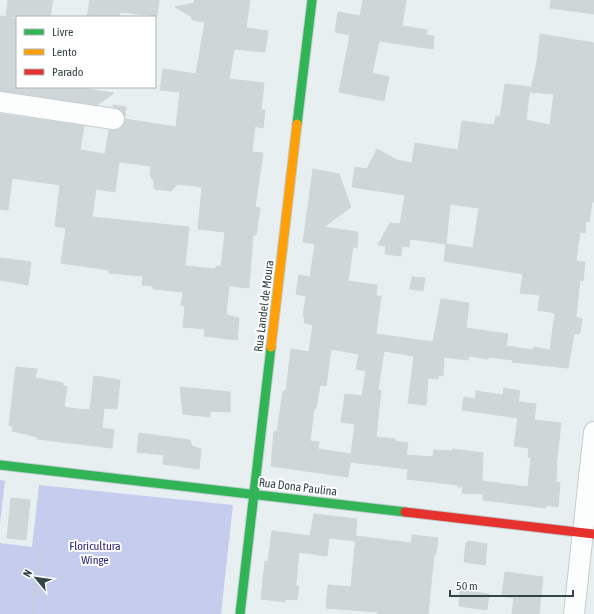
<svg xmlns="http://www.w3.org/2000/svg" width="594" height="614" font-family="'Asap Condensed',sans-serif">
	<rect width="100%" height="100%" fill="#e8eff0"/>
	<g fill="#c6cced">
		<polygon points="0,480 5,481 0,523"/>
		<polygon points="39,485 233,505 221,614 0,614 0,543 32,547"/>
	</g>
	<g fill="#ced6d7" stroke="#ced7d8" fill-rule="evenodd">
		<polygon points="8,0 53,0 50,17 6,17"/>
		<polygon points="90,0 159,0 157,16 120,12 119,17 87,17"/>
		<path d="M195,0H250L246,28L268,31L265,52L234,49L229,79L264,83L261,110H265L263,128L255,126L252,152L263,153L255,207L260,208L256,235H253L249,288L229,286L226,315L239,318L237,340L204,336L205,329L183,327L185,306L181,305L183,292L153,289V286L142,285L143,276L109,273V270L61,263L66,228L55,226L60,185L12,178L8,210L0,209V114L84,126L80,150L105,154L109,130H119L123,126L125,119L176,127L180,92L160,90L163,69L196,74L205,22L192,20V17L175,7L194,3ZM119,162L151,166L150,176L154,181V189L171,191L178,184L202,187L198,229L225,232L221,267L216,266V269L185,266L189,227L92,217L96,189L115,192Z"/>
		<polygon points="363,0 406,0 402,26 427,30 426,35 434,36 433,49 379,41 372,73 389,77 384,101 339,92 350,35 335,32 338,12 360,16"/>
		<polygon points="551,0 594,0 594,14 550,8"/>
		<polygon points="0,16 17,19 17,87 73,87 114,93 97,105 0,91"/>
		<polygon points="540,34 594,43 594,202 592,202 589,222 586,221 585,233 580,232 576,261 585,262 583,281 580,280 576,317 582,319 580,333 574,334 568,368 512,362 513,360 489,357 488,359 469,356 468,360 444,357 443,376 439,375 438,379 428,378 426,405 408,403 414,356 384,351 378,390 381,391 376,437 395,439 395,441 408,443 406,455 433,457 434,450 452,451 453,449 483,453 482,481 528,487 531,458 528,457 529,448 514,446 518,418 462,410 464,397 475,399 476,391 503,395 504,388 520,391 518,402 536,404 534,420 561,423 556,466 557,466 556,482 560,483 558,507 546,505 546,508 483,500 483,494 462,493 463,487 458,487 458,485 407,479 408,469 350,462 355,424 341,422 345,394 362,396 366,371 356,369 359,354 331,349 326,386 320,385 316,409 314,408 310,441 319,442 318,449 351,454 348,477 271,466 274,431 277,432 283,391 286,391 291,349 309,352 313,325 304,323 305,317 303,316 306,296 296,294 299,275 310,277 315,244 303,242 313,169 339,174 351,207 324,227 358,232 357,248 353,247 348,281 377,285 376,296 381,296 376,334 433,342 441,299 469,303 466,328 508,334 506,346 533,350 534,347 550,350 555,313 538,310 540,295 520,293 523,274 444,261 446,244 473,248 479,208 450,204 446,244 410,239 409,247 402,246 401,256 385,254 386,246 378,245 390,223 400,224 405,195 352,187 355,167 367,169 377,149 397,160 412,163 415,143 458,150 462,121 494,125 496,116 500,117 505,84 530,87 526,120 550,125 554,94 530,92 537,62"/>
		<polygon points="113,105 126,107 125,117 121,110 113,107"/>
		<polygon points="0,258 31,262 28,285 0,280"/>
		<polygon points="412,277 425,278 423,291 410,289"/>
		<polygon points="16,367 37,369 35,378 63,383 63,386 67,387 64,407 77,409 90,410 94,376 120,380 117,409 104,408 102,428 114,430 112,448 37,439 38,437 12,431 13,426 9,425"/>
		<polygon points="180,387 230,392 230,412 210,411 210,417 183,414"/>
		<polygon points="139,433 190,440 192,446 201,449 199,469 163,464 164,455 137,452"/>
		<polygon points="11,498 30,500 26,540 7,538"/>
		<polygon points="314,514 357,519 355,541 329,538 327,556 299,552 296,582 296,586 299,586 297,600 286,599 285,602 261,599 265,561 268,562 272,531 310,536"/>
		<polygon points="412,535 438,538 436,554 434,554 428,614 378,614 378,612 326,608 328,585 351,587 356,536 411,543"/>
		<polygon points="468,541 487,544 485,565 464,562 466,543"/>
		<polygon points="505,572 543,577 539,614 512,614 514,598 502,596"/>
		<polygon points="460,590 489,594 487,610 459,606"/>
	</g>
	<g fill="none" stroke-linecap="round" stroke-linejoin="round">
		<defs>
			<g id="street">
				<polyline points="0,102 114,119"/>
				<polyline points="574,614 594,432"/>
			</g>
			<g id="fast">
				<polyline points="297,124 312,0"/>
				<polyline points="0,465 405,512"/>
				<polyline points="240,614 271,347"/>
			</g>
			<polyline id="slow" points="271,347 297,124"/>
			<polyline id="jam" points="405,512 594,534"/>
		</defs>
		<use href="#street" stroke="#c6cdce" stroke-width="22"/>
		<use href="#fast" stroke="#c1ced1" stroke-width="11"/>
		<use href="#slow" stroke="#c1ced1" stroke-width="11"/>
		<use href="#jam" stroke="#c1ced1" stroke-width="11"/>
		<polyline stroke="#c7cece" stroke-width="2.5" stroke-dasharray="2 2" stroke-linecap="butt" points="33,614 40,548"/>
		<use href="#street" stroke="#fcfdfd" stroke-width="20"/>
		<use href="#fast" stroke="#30b455" stroke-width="9"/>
		<use href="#slow" stroke="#ff9f0a" stroke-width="9"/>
		<use href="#jam" stroke="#e5322d" stroke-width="9"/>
	</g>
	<g text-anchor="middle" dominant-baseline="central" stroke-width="4" stroke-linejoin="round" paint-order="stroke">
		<g font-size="12" fill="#344547" stroke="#fff">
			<text transform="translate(264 306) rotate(-83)">Rua Landel de Moura</text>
			<text transform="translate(298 487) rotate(7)">Rua Dona Paulina</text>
		</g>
		<g font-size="12" fill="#2d247c" stroke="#fff">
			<text x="95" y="546">Floricultura<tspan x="95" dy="14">Winge</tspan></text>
		</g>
	</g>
	<rect x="16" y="16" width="140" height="72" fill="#ffffff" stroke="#aeb5b5"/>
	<rect x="24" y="29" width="20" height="6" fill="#30b455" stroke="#aeb5b5"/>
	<text x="52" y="36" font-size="12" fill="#344547">Livre</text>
	<rect x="24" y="49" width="20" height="6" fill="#ff9f0a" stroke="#aeb5b5"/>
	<text x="52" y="56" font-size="12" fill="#344547">Lento</text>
	<rect x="24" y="69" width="20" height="6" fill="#e5322d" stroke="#aeb5b5"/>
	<text x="52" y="76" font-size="12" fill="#344547">Parado</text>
	<g transform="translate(36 578) rotate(299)" stroke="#ffffff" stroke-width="3" paint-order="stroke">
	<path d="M0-3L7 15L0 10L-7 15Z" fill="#344547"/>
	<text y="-6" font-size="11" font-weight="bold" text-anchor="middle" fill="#344547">N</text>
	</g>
	<path d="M450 590v6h123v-6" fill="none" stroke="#344547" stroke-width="2"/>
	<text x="456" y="590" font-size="12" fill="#344547" stroke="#ffffff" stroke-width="3" paint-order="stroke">50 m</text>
</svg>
